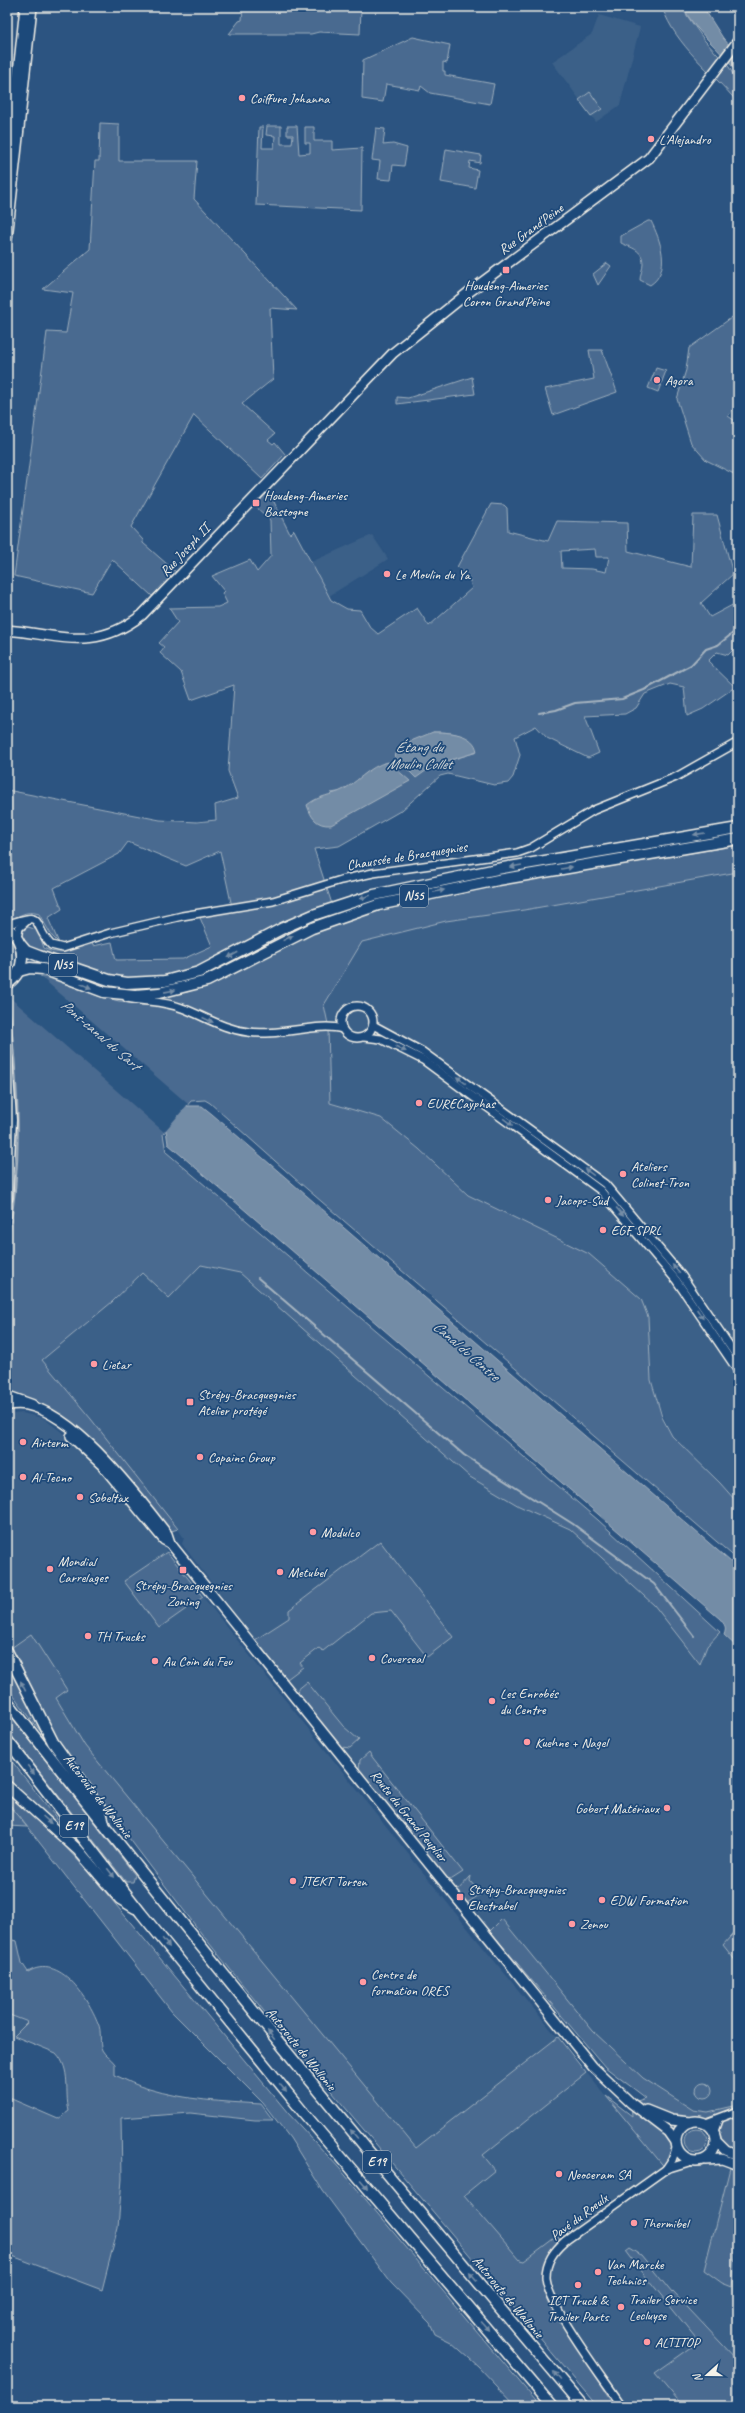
<svg xmlns="http://www.w3.org/2000/svg" width="745" height="2413" font-family="Caveat,sans-serif">
	<rect width="100%" height="100%" fill="#2c5481"/>
	<filter id="ink" filterUnits="userSpaceOnUse"><feTurbulence type="fractalNoise" baseFrequency=".025" numOctaves="2"/><feDisplacementMap in="SourceGraphic" scale="8" xChannelSelector="R" yChannelSelector="G"/><feConvolveMatrix kernelMatrix="1 2 1 2 8 2 1 2 1" color-interpolation-filters="sRGB"/></filter>
	<g filter="url(#ink)">
		<g fill="#3b6088">
			<polygon points="599,15 640,27 620,105 596,122 552,62 592,34"/>
			<polygon points="372,535 388,559 329,596 311,562"/>
			<polygon points="738,872 738,1508 735,1500 720,1483 672,1436 656,1399 651,1380 650,1355 589,1254 468,1195 419,1149 381,1118 330,1103 328,1024 324,1005 362,942 446,921 524,910"/>
			<polygon points="166,1152 738,1648 738,2125 724,2110 708,2112 693,2110 625,2084 605,2067 490,1931 478,1913 467,1903 255,1640 182,1544 184,1538 178,1529 91,1419 42,1360 128,1288"/>
			<polygon points="22,1413 43,1418 84,1449 157,1535 167,1552 473,1935 670,2174 682,2168 718,2165 738,2171 738,2406 622,2406 559,2313 565,2309 267,2015 82,1776 28,1691 7,1639 7,1415"/>
			<polygon points="7,2014 28,2022 14,2036 7,2033"/>
		</g>
		<g fill="#496b90" stroke="#9eaebc" fill-rule="evenodd">
			<polygon points="243,7 361,7 360,34 319,32 311,34 229,34 239,21 242,20"/>
			<path d="M662,7H681L705,41L729,67L738,83V103C711,70 677,48 662,7Z"/>
			<polygon points="413,37 450,45 447,63 443,62 443,71 445,71 445,75 494,84 490,104 430,93 421,86 420,90 386,84 383,102 362,99 363,60"/>
			<polygon points="590,92 602,109 591,116 579,100"/>
			<polygon points="100,123 119,124 119,161 197,161 194,199 297,310 270,308 273,379 242,404 275,434 268,440 273,444 275,442 285,454 262,479 194,415 131,527 143,540 143,543 176,572 152,596 112,559 92,593 14,576 47,332 66,333 73,293 43,289 90,249 95,161 99,161"/>
			<polygon points="267,126 281,126 281,144 292,144 293,135 287,135 287,126 297,126 299,154 310,153 310,143 305,143 305,127 314,127 314,141 332,141 332,150 362,148 361,210 256,205 259,127 263,127 262,148 274,148 275,136 266,135"/>
			<polygon points="376,128 385,129 383,145 393,144 407,148 404,166 393,165 391,180 378,179 380,161 372,160"/>
			<polygon points="446,149 481,155 480,163 470,161 469,168 478,170 475,188 441,182"/>
			<path d="M648,221H651C660,239 672,271 650,285L640,280C640,274 643,269 643,264C643,249 631,248 621,243V236Z"/>
			<polygon points="607,263 611,266 598,285 593,274"/>
			<polygon points="738,313 738,403 728,416 738,423 738,476 706,460 691,443 677,399 686,370 689,348"/>
			<polygon points="589,350 602,350 617,392 553,415 545,389 594,379"/>
			<polygon points="656,368 666,371 658,392 648,388"/>
			<polygon points="472,377 475,394 397,404 397,397 408,398"/>
			<path d="M267,493L273,500L290,534L294,530L331,600L347,609L360,610L370,627L378,634L417,608L429,626L472,588L469,578L457,567L491,504L504,505L507,508L508,531L548,541L557,521L627,523L628,551L691,567L693,515H717L733,574L701,603L710,617L738,602V645L728,655L717,652L708,661L735,687L703,709L687,716L684,687L670,684L645,694L636,708L625,714L585,716L599,753L588,758L547,738L536,726L515,737L520,755L513,777L508,783L494,785L448,774L440,776L402,810L339,846L314,849L332,904L199,968L165,978L129,979L110,976L32,949L26,945L21,935L23,931L28,927L38,930L44,948C60,958 76,947 91,941L93,946L112,942L116,960L183,959L212,946L198,913L232,907L220,851L186,866L128,842L119,854L54,888L62,909L48,918L59,943L52,936L39,914C24,909 20,918 7,920V790L160,820L197,822L216,820L215,805L238,798L228,771L234,685L191,700L181,672L160,653L164,647L159,643L178,622L169,608L218,607L227,603L222,593L224,591L212,576L250,560L257,572L271,556L270,520L255,506ZM595,549L596,557H609L606,572L592,569L562,568L561,551ZM433,732C452,732 468,733 477,752L434,765L416,777ZM409,781L369,802L331,793L337,792Z"/>
			<polygon points="738,845 738,872 524,910 446,921 362,942 324,1005 328,1024 272,1031 246,1030 151,998 187,992 208,985 309,934 373,912 501,885"/>
			<path d="M23,976L46,977L98,996L119,1001L152,1003L181,1009L207,1024L224,1029L265,1036L328,1028L330,1103L381,1118L419,1149L468,1195L589,1254L641,1299L648,1317L651,1380L662,1417L672,1436L720,1483L735,1500L738,1508V1560L293,1177L210,1103L205,1100L191,1101L163,1134L166,1152L598,1520L720,1632L707,1646L700,1664L654,1605L570,1529L519,1506L470,1477L240,1273L201,1265L169,1298L142,1273L112,1302L42,1360L91,1419L178,1529L168,1532C122,1474 83,1414 7,1393C7,1336 4,1278 7,1220C8,1191 15,1162 15,1133C15,1086 7,1040 7,994Z"/>
			<polygon points="380,1541 453,1637 427,1657 391,1611 371,1613 323,1651 319,1648 300,1663 303,1667 287,1679 255,1640 289,1618 289,1610"/>
			<polygon points="167,1552 203,1597 159,1628 124,1581"/>
			<path d="M31,1634L67,1690L56,1698L85,1746L416,2148L558,2037L586,2073L483,2155L495,2170L464,2195L520,2260L524,2261L557,2236L560,2240C541,2262 537,2278 550,2305L615,2406H597L267,2015L201,1933L82,1776L56,1738L11,1648Z"/>
			<polygon points="7,1661 44,1736 7,1687"/>
			<polygon points="307,1682 343,1726 359,1740 350,1748 341,1747 296,1691"/>
			<polygon points="7,1711 135,1875 133,1882 126,1882 7,1730"/>
			<polygon points="369,1752 373,1758 463,1872 449,1881 359,1769 360,1760"/>
			<polygon points="7,1755 76,1843 7,1783"/>
			<polygon points="7,1793 54,1835 88,1871 288,2113 340,2169 540,2406 516,2406 478,2366 451,2342 435,2334 430,2323 391,2283 323,2191 290,2138 263,2103 172,2012 7,1801"/>
			<polygon points="7,1803 27,1827 7,1826"/>
			<polygon points="471,1876 470,1881 481,1894 467,1903 457,1891"/>
			<polygon points="502,1919 593,2031 643,2078 693,2110 708,2112 738,2105 738,2155 717,2141 714,2131 706,2123 690,2122 633,2104 675,2141 666,2169 606,2096 632,2116 631,2103 646,2098 605,2067 490,1931"/>
			<polygon points="738,1928 738,1964 723,1945"/>
			<path d="M7,1939L17,1941L22,1963L28,1972C60,1953 88,1998 98,2023C102,2031 99,2043 102,2050C105,2056 111,2058 115,2064V2075C126,2080 137,2086 149,2089C185,2100 224,2102 261,2104L273,2120H255L190,2113L121,2118L122,2179L118,2227L102,2290L7,2254V2097L58,2119L69,2111C64,2091 72,2070 56,2053L14,2036L28,2022L7,2014Z"/>
			<circle cx="704" cy="2090" r="8"/>
			<circle cx="696" cy="2141" r="12"/>
			<polygon points="730,2168 738,2171 738,2224 732,2287 722,2283 704,2270"/>
			<polygon points="630,2248 641,2255 672,2293 673,2292 738,2361 738,2406 683,2406 655,2373 699,2342 635,2263 626,2251"/>
		</g>
		<g fill="#738ca6" stroke="#a7b4c0">
			<path d="M683,7H703L723,38L738,55V75C723,50 696,34 683,7Z"/>
			<path d="M433,732C448,732 475,733 477,752L434,765L416,778L394,756L406,743Z"/>
			<path d="M388,762L410,781L331,825C316,826 311,817 307,805C317,797 326,796 338,792C356,785 368,766 388,762Z"/>
			<path d="M7,944L10,951L187,1106H202L212,1114L738,1568V1648L724,1635C727,1627 725,1625 720,1619L168,1144L166,1130L7,992Z"/>
		</g>
		<polygon fill="#2c5481" points="7,942 12,952 188,1104 164,1132 7,995"/>
		<g fill="none" stroke-linecap="round" stroke-linejoin="round">
			<g stroke="#a7b4c0" stroke-width="2">
				<polyline points="539,713 556,710 575,703 622,699 644,690 691,665 706,649 718,645 738,629"/>
				<path d="M7,1243C24,1161 18,1087 9,1004"/>
				<polyline points="258,1278 464,1455 573,1524 654,1584 694,1636"/>
			</g>
			<defs>
				<g id="minor">
					<path d="M7,925C46,910 31,923 51,945L63,948L110,933L182,916L273,901L341,880L373,873L517,853L531,848L594,810L676,777L738,742"/>
					<polyline points="17,938 19,928 29,919"/>
					<path d="M127,998C146,1002 164,1001 182,1008C204,1016 223,1029 248,1032C277,1037 319,1022 342,1029"/>
					<circle cx="357" cy="1022" r="16"/>
					<polyline points="373,1025 423,1052 605,1184 682,1276 738,1358"/>
					<polyline points="364,1037 381,1039 423,1060 600,1190 676,1280 738,1371"/>
					<polyline points="706,2123 738,2111"/>
					<polyline points="714,2131 718,2120"/>
					<polyline points="666,2169 672,2160 677,2146"/>
					<path d="M622,2406C605,2380 546,2304 546,2277C546,2261 554,2251 565,2241L666,2169L692,2161"/>
				</g>
				<g id="major">
					<polyline points="7,176 25,7"/>
					<polyline points="7,239 32,7"/>
					<path d="M7,630C61,635 94,652 142,615L393,353L469,292L649,158L738,41"/>
					<path d="M7,1406C60,1390 138,1497 167,1534L170,1543L593,2067L631,2103L669,2132L676,2142"/>
					<polyline points="71,1436 102,1465 164,1540 170,1543"/>
					<polyline points="646,2110 671,2120 690,2122"/>
					<circle cx="696" cy="2141" r="20"/>
					<polyline points="717,2141 726,2150 738,2155"/>
					<polyline points="705,2160 722,2159 738,2165"/>
				</g>
				<g id="highway">
					<path d="M7,928C27,942 27,971 7,984"/>
					<polyline points="20,944 26,951 39,956 109,980 127,983 165,981 199,972 283,928 313,915 374,895 497,869 738,828"/>
					<polyline points="19,971 30,968 43,969 104,992 135,995 159,993 207,981 312,928 378,905 498,880 738,839"/>
					<polyline points="7,1059 11,1120 7,1198"/>
					<polyline points="7,1396 32,1405"/>
					<polyline points="7,1651 53,1742 100,1808 104,1823"/>
					<path d="M7,1701C193,1941 386,2175 583,2406"/>
					<polyline points="7,1740 141,1913 303,2112 552,2406"/>
					<polyline points="7,1786 78,1850 120,1899 135,1908"/>
				</g>
			</defs>
			<use href="#minor" stroke="#f4f1e8" stroke-width="10"/>
			<use href="#major" stroke="#f4f1e8" stroke-width="12"/>
			<use href="#highway" stroke="#f4f1e8" stroke-width="13"/>
			<use href="#minor" stroke="#1f4a7a" stroke-width="7"/>
			<use href="#major" stroke="#1f4a7a" stroke-width="9"/>
			<use href="#highway" stroke="#1f4a7a" stroke-width="10"/>
		</g>
		<defs><path id="oneway-solid" d="M-6-.8H1V-3.2L6.5 0L1 3.2V.8H-6Z"/></defs>
		<g fill="#748da6">
			<use href="#oneway-solid" transform="translate(699 834) rotate(171)"/>
			<use href="#oneway-solid" transform="translate(516 866) rotate(170)"/>
			<use href="#oneway-solid" transform="translate(567 868) rotate(-10)"/>
			<use href="#oneway-solid" transform="translate(439 891) rotate(-11)"/>
			<use href="#oneway-solid" transform="translate(365 897) rotate(163)"/>
			<use href="#oneway-solid" transform="translate(288 938) rotate(-26)"/>
			<use href="#oneway-solid" transform="translate(233 955) rotate(152)"/>
			<use href="#oneway-solid" transform="translate(86 986) rotate(22)"/>
			<use href="#oneway-solid" transform="translate(170 991) rotate(-11)"/>
			<use href="#oneway-solid" transform="translate(208 1020) rotate(24)"/>
			<use href="#oneway-solid" transform="translate(401 1049) rotate(27)"/>
			<use href="#oneway-solid" transform="translate(461 1080) rotate(-144)"/>
			<use href="#oneway-solid" transform="translate(508 1122) rotate(36)"/>
			<use href="#oneway-solid" transform="translate(589 1172) rotate(-144)"/>
			<use href="#oneway-solid" transform="translate(620 1212) rotate(50)"/>
			<use href="#oneway-solid" transform="translate(676 1269) rotate(-129)"/>
			<use href="#oneway-solid" transform="translate(700 1314) rotate(56)"/>
			<use href="#oneway-solid" transform="translate(23 1686) rotate(-116)"/>
			<use href="#oneway-solid" transform="translate(31 1770) rotate(52)"/>
			<use href="#oneway-solid" transform="translate(47 1820) rotate(42)"/>
			<use href="#oneway-solid" transform="translate(111 1873) rotate(52)"/>
			<use href="#oneway-solid" transform="translate(166 1943) rotate(51)"/>
			<use href="#oneway-solid" transform="translate(271 2035) rotate(-129)"/>
			<use href="#oneway-solid" transform="translate(283 2088) rotate(51)"/>
			<use href="#oneway-solid" transform="translate(354 2134) rotate(-130)"/>
			<use href="#oneway-solid" transform="translate(364 2184) rotate(50)"/>
			<use href="#oneway-solid" transform="translate(473 2277) rotate(-130)"/>
			<use href="#oneway-solid" transform="translate(485 2326) rotate(50)"/>
			<use href="#oneway-solid" transform="translate(557 2376) rotate(-130)"/>
		</g>
	</g>
	<g fill="#ff9aa2" stroke="#1f4a7a" stroke-width="1.5">
		<circle cx="242" cy="98" r="4"/>
		<circle cx="651" cy="139" r="4"/>
		<rect x="502" y="266" width="8" height="8" rx="2"/>
		<circle cx="657" cy="380" r="4"/>
		<rect x="252" y="499" width="8" height="8" rx="2"/>
		<circle cx="387" cy="574" r="4"/>
		<circle cx="419" cy="1103" r="4"/>
		<circle cx="623" cy="1174" r="4"/>
		<circle cx="548" cy="1200" r="4"/>
		<circle cx="603" cy="1230" r="4"/>
		<circle cx="94" cy="1364" r="4"/>
		<rect x="186" y="1398" width="8" height="8" rx="2"/>
		<circle cx="23" cy="1442" r="4"/>
		<circle cx="200" cy="1457" r="4"/>
		<circle cx="23" cy="1477" r="4"/>
		<circle cx="80" cy="1497" r="4"/>
		<circle cx="313" cy="1532" r="4"/>
		<circle cx="50" cy="1569" r="4"/>
		<rect x="179" y="1566" width="8" height="8" rx="2"/>
		<circle cx="280" cy="1572" r="4"/>
		<circle cx="88" cy="1636" r="4"/>
		<circle cx="372" cy="1658" r="4"/>
		<circle cx="155" cy="1661" r="4"/>
		<circle cx="492" cy="1701" r="4"/>
		<circle cx="527" cy="1742" r="4"/>
		<circle cx="667" cy="1808" r="4"/>
		<circle cx="293" cy="1881" r="4"/>
		<rect x="456" y="1893" width="8" height="8" rx="2"/>
		<circle cx="602" cy="1900" r="4"/>
		<circle cx="572" cy="1924" r="4"/>
		<circle cx="363" cy="1982" r="4"/>
		<circle cx="559" cy="2174" r="4"/>
		<circle cx="634" cy="2223" r="4"/>
		<circle cx="598" cy="2272" r="4"/>
		<circle cx="578" cy="2285" r="4"/>
		<circle cx="621" cy="2307" r="4"/>
		<circle cx="647" cy="2342" r="4"/>
	</g>
	<g text-anchor="middle" dominant-baseline="central" stroke-width="3.5" stroke-linejoin="round" paint-order="stroke">
		<g fill="#1f4a7a" stroke="#b4bfc7" stroke-width="1">
			<rect x="400" y="885" width="28" height="22" rx="3"/>
			<rect x="49" y="954" width="28" height="22" rx="3"/>
			<rect x="60" y="1815" width="28" height="22" rx="3"/>
			<rect x="363" y="2151" width="28" height="22" rx="3"/>
		</g>
		<g font-size="13" font-weight="bold" fill="#f4f1e8">
			<text x="414" y="896">N55</text>
			<text x="63" y="965">N55</text>
			<text x="74" y="1826">E19</text>
			<text x="377" y="2162">E19</text>
		</g>
		<g font-size="14" fill="#f4f1e8" stroke="#1f4a7a" text-anchor="start">
			<text x="250" y="98">Coiffure Johanna</text>
			<text x="659" y="139">L'Alejandro</text>
			<text x="506" y="285" text-anchor="middle">Houdeng-Aimeries<tspan x="506" dy="16">Coron Grand'Peine</tspan></text>
			<text x="665" y="380">Agora</text>
			<text x="264" y="495">Houdeng-Aimeries<tspan x="264" dy="16">Bastogne</tspan></text>
			<text x="395" y="574">Le Moulin du Ya</text>
			<text x="427" y="1103">EURECayphas</text>
			<text x="631" y="1166">Ateliers<tspan x="631" dy="16">Colinet-Tron</tspan></text>
			<text x="556" y="1200">Jacops-Sud</text>
			<text x="611" y="1230">EGF SPRL</text>
			<text x="102" y="1364">Lietar</text>
			<text x="198" y="1394">Strépy-Bracquegnies<tspan x="198" dy="16">Atelier protégé</tspan></text>
			<text x="31" y="1442">Airterm</text>
			<text x="208" y="1457">Copains Group</text>
			<text x="31" y="1477">Al-Tecno</text>
			<text x="88" y="1497">Sobeltax</text>
			<text x="321" y="1532">Modulco</text>
			<text x="58" y="1561">Mondial<tspan x="58" dy="16">Carrelages</tspan></text>
			<text x="288" y="1572">Metubel</text>
			<text x="183" y="1585" text-anchor="middle">Strépy-Bracquegnies<tspan x="183" dy="16">Zoning</tspan></text>
			<text x="96" y="1636">TH Trucks</text>
			<text x="380" y="1658">Coverseal</text>
			<text x="163" y="1661">Au Coin du Feu</text>
			<text x="500" y="1693">Les Enrobés<tspan x="500" dy="16">du Centre</tspan></text>
			<text x="535" y="1742">Kuehne + Nagel</text>
			<text x="659" y="1808" text-anchor="end">Gobert Matériaux</text>
			<text x="301" y="1881">JTEKT Torsen</text>
			<text x="468" y="1889">Strépy-Bracquegnies<tspan x="468" dy="16">Electrabel</tspan></text>
			<text x="610" y="1900">EDW Formation</text>
			<text x="580" y="1924">Zenou</text>
			<text x="371" y="1974">Centre de<tspan x="371" dy="16">formation ORES</tspan></text>
			<text x="567" y="2174">Neoceram SA</text>
			<text x="642" y="2223">Thermibel</text>
			<text x="606" y="2264">Van Marcke<tspan x="606" dy="16">Technics</tspan></text>
			<text x="629" y="2299">Trailer Service<tspan x="629" dy="16">Lecluyse</tspan></text>
			<text x="578" y="2300" text-anchor="middle">ICT Truck &amp;<tspan x="578" dy="16">Trailer Parts</tspan></text>
			<text x="655" y="2342">ALTITOP</text>
		</g>
		<g font-size="14" fill="#f4f1e8" stroke="#1f4a7a">
			<text transform="translate(531 229) rotate(-36)">Rue Grand'Peine</text>
			<text transform="translate(185 550) rotate(-47)">Rue Joseph II</text>
			<text transform="translate(407 856) rotate(-9)">Chaussée de Bracquegnies</text>
			<text transform="translate(98 1796) rotate(52)">Autoroute de Wallonie</text>
			<text transform="translate(409 1816) rotate(51)">Route du Grand Peuplier</text>
			<text transform="translate(301 2049) rotate(51)">Autoroute de Wallonie</text>
			<text transform="translate(579 2217) rotate(-37)">Pavé du Roeulx</text>
			<text transform="translate(508 2297) rotate(50)">Autoroute de Wallonie</text>
		</g>
		<g font-size="15" font-style="italic" fill="#dadddb" stroke="#1f4a7a">
			<text x="419" y="747">Étang du<tspan x="419" dy="17">Moulin Collet</tspan></text>
			<text transform="translate(100 1035) rotate(41)">Pont-canal du Sart</text>
			<text transform="translate(466 1351) rotate(41)">Canal du Centre</text>
		</g>
	</g>
	<rect width="745" height="2413" fill="none" stroke="#1f4a7a" stroke-width="24"/>
	<rect x="12" y="12" width="721" height="2389" fill="none" stroke="#f4f1e8" stroke-width="1.5" filter="url(#ink)"/>
	<g transform="translate(707 2375) rotate(249)" stroke="#1f4a7a" stroke-width="3" paint-order="stroke">
	<path d="M0-3L7 15L0 10L-7 15Z" fill="#f4f1e8"/>
	<text y="-6" font-size="11" font-weight="bold" text-anchor="middle" fill="#f4f1e8">N</text>
	</g>
</svg>
